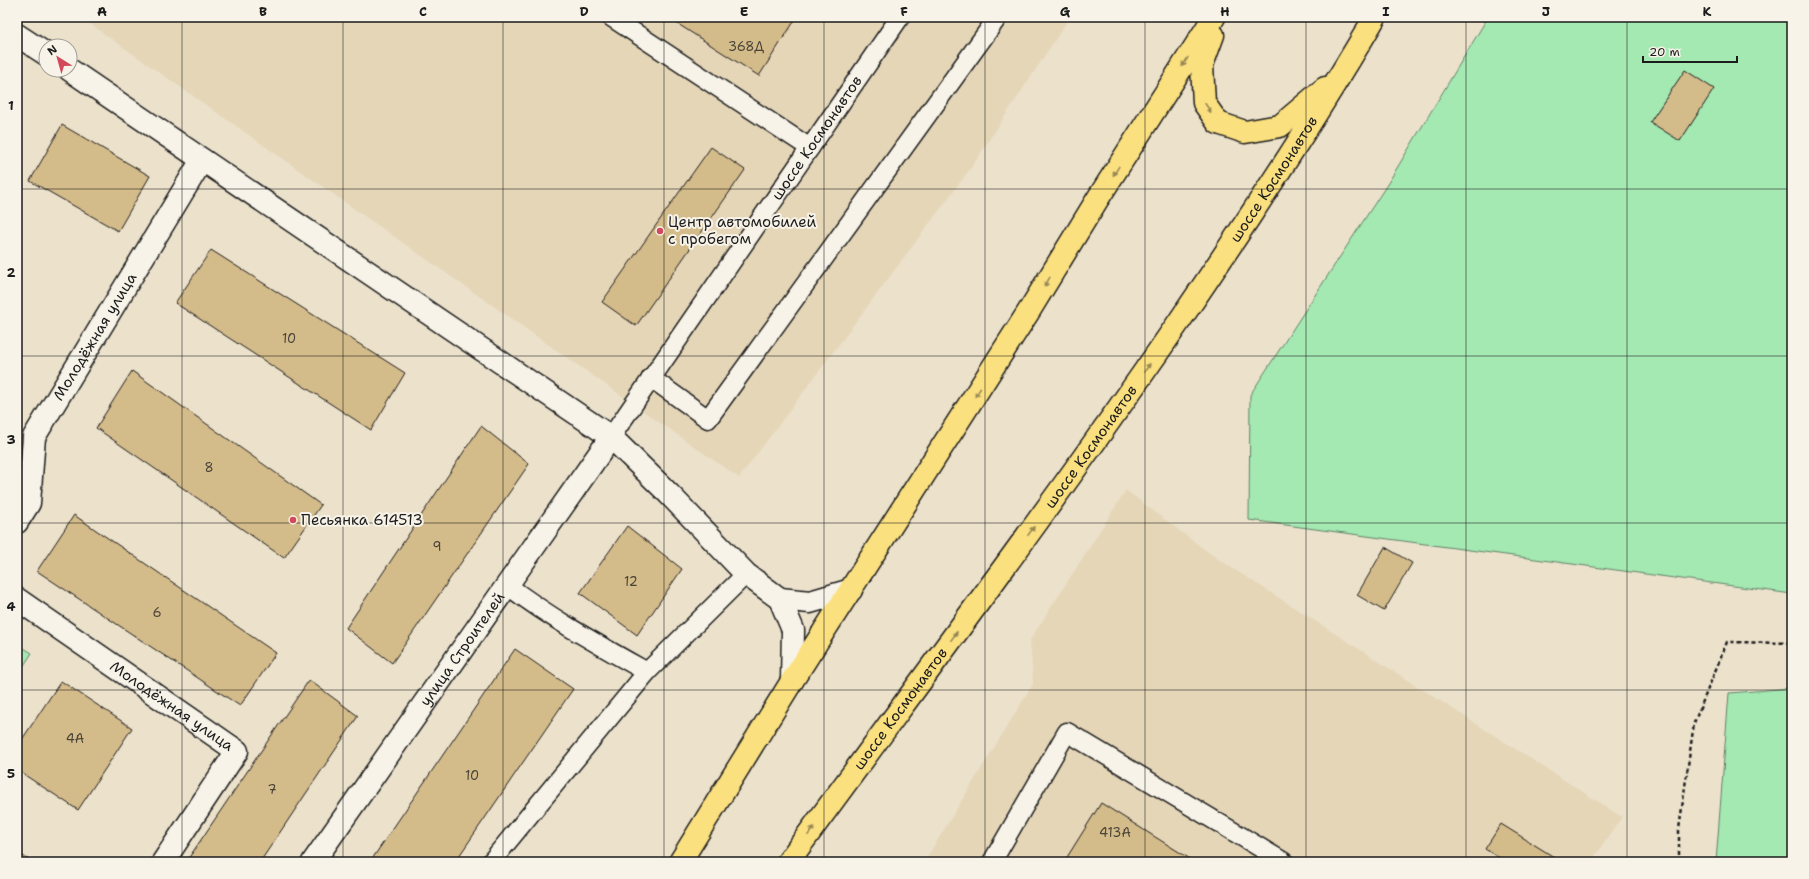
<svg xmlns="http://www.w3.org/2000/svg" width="1809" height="879" font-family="'Shantell Sans',sans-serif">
	<rect width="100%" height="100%" fill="#ece2cc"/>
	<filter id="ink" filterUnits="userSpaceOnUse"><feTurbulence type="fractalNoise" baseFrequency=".025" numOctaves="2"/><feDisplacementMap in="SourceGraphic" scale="8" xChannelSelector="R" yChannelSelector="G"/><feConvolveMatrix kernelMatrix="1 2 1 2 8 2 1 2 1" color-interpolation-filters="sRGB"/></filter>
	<g filter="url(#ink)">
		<g fill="#e5d6b8">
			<polygon points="80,17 1070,17 971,168 739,478"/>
			<polygon points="1126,490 1212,555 1622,817 1591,862 924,862 1033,684 1030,640"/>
		</g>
		<g fill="#a4e8b2" stroke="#608267">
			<polygon points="1488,17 1792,17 1792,594 1249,520 1250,395 1388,183"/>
			<polygon points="17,644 32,653 17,676"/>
			<polygon points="1792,688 1792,862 1716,862 1729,693"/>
		</g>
		<g fill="#d4bb8a" stroke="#1c1c1c">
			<polygon points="667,17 797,17 759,76"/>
			<polygon points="1685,70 1714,89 1680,141 1650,122"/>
			<polygon points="62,125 150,176 118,231 30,181"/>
			<polygon points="711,147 745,170 636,326 602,302"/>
			<polygon points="211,250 405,373 371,430 175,303"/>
			<polygon points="132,371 321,505 284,558 96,428"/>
			<polygon points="481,426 529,464 392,663 346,628"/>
			<polygon points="74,515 276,653 240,706 37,571"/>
			<polygon points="627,526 682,569 637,635 580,593"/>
			<polygon points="1385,547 1412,563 1384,611 1357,595"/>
			<polygon points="515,649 573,689 455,862 370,862"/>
			<polygon points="309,680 358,716 260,862 186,862"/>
			<polygon points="61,681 132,728 78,810 17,770 17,747"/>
			<polygon points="1101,803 1195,862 1064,862"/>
			<polygon points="1501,824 1554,857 1550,862 1506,862 1485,849"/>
			<polygon points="17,852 32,862 17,862"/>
		</g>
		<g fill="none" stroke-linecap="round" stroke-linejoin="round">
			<defs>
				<g id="service">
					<polyline points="611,17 810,148"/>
					<polyline points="651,378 708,419 998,17"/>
					<path id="s1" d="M611,437L900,17"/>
					<path d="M507,585C550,618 599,645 647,672L746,574"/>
					<polyline points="491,862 647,672"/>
					<polyline points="992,862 1067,732 1284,862"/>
				</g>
				<g id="minor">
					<polyline points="17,35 46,54"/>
					<polyline points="70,70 611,437 669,494 746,574 780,599 793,630 792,681"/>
					<path id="s2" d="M17,522L29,503L34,437L202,160"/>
					<path id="s3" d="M17,599L237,751L163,862"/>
					<polyline points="780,599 810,602 851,590"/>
					<path id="s4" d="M313,862L611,437"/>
				</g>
				<g id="primary">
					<polyline points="1213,35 1202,65 1204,103 1218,123 1245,132 1280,126 1325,88"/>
					<polyline points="680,862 792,681 1029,311 1097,200 1214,17"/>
					<path id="s5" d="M788,862C918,684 1051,507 1176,326C1245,225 1313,123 1375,17"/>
				</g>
			</defs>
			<use href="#service" stroke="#1c1c1c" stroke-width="21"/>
			<use href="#minor" stroke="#1c1c1c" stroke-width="25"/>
			<use href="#primary" stroke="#1c1c1c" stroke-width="25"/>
			<polyline stroke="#1c1c1c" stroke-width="2.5" stroke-dasharray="4 3" stroke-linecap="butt" points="1679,862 1679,829 1694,723 1727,642 1792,643"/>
			<use href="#service" stroke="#f7f3e8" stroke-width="18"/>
			<use href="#minor" stroke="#f7f3e8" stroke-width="22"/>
			<use href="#primary" stroke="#fbe080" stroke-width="22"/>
		</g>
		<defs><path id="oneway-solid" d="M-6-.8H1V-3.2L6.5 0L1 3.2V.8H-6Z"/></defs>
		<g fill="#978853">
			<use href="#oneway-solid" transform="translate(1185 62) rotate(123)"/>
			<use href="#oneway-solid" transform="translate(1208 108) rotate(57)"/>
			<use href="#oneway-solid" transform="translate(1116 171) rotate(122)"/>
			<use href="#oneway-solid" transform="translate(1047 282) rotate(122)"/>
			<use href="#oneway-solid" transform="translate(1147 368) rotate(-55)"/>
			<use href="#oneway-solid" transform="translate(978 392) rotate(123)"/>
			<use href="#oneway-solid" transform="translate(1031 531) rotate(-54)"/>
			<use href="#oneway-solid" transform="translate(954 636) rotate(-54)"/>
			<use href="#oneway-solid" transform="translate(811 831) rotate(-54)"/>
		</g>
	</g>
	<path fill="none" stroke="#1c1c1c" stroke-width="1" stroke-opacity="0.55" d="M182,17V862M343,17V862M503,17V862M664,17V862M824,17V862M985,17V862M1145,17V862M1306,17V862M1466,17V862M1627,17V862M17,189H1792M17,356H1792M17,523H1792M17,690H1792"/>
	<g fill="#d1495b" stroke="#f7f3e8" stroke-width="1.5">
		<circle cx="660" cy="231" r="4"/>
		<circle cx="293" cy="520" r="4"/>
	</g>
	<g text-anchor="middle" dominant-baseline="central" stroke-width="4" stroke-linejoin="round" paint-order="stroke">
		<g font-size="13" fill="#4a4438">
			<text x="746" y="46">368Д</text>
			<text x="289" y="338">10</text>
			<text x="209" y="467">8</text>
			<text x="437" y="546">9</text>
			<text x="631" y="581">12</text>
			<text x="157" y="612">6</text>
			<text x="75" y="738">4А</text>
			<text x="472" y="775">10</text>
			<text x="272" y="789">7</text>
			<text x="1115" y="832">413А</text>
		</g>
		<g font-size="15" fill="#1c1c1c" stroke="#f7f3e8">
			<text stroke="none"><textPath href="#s1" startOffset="363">шоссе Космонавтов</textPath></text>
			<text stroke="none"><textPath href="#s5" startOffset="838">шоссе Космонавтов</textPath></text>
			<text stroke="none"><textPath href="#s2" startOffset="206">Молодёжная улица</textPath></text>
			<text stroke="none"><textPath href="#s5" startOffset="514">шоссе Космонавтов</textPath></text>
			<text stroke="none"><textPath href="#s4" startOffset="260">улица Строителей</textPath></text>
			<text stroke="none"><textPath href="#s3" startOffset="188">Молодёжная улица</textPath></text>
			<text stroke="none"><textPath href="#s5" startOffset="190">шоссе Космонавтов</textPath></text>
		</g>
		<g font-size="15" fill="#1c1c1c" stroke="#f7f3e8" text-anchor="start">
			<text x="668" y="222">Центр автомобилей<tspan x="668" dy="17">с пробегом</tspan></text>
			<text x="301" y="520">Песьянка 614513</text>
		</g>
	</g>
	<rect width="1809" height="879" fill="none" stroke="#f7f3e8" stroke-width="44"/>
	<g transform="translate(58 58) rotate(323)"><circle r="19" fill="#f7f3e8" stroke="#9f9d96"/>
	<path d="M0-3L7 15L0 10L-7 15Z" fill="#d1495b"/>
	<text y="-6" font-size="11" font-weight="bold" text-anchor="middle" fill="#1c1c1c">N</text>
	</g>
	<path d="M1643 56v6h94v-6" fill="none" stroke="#1c1c1c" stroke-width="2"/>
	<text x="1649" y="56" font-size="12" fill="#1c1c1c" stroke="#f7f3e8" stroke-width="3" paint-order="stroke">20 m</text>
	<rect x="22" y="22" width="1765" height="835" fill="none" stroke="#1c1c1c" stroke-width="1.5"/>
	<g font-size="13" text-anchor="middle" font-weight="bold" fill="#1c1c1c">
		<text x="102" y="16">A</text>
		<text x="263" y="16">B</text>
		<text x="423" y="16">C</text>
		<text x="584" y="16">D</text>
		<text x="744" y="16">E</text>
		<text x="904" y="16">F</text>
		<text x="1065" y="16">G</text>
		<text x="1225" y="16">H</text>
		<text x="1386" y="16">I</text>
		<text x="1546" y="16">J</text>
		<text x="1707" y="16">K</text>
		<text x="11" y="110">1</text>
		<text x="11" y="277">2</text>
		<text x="11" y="444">3</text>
		<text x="11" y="611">4</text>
		<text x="11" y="778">5</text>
	</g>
</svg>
